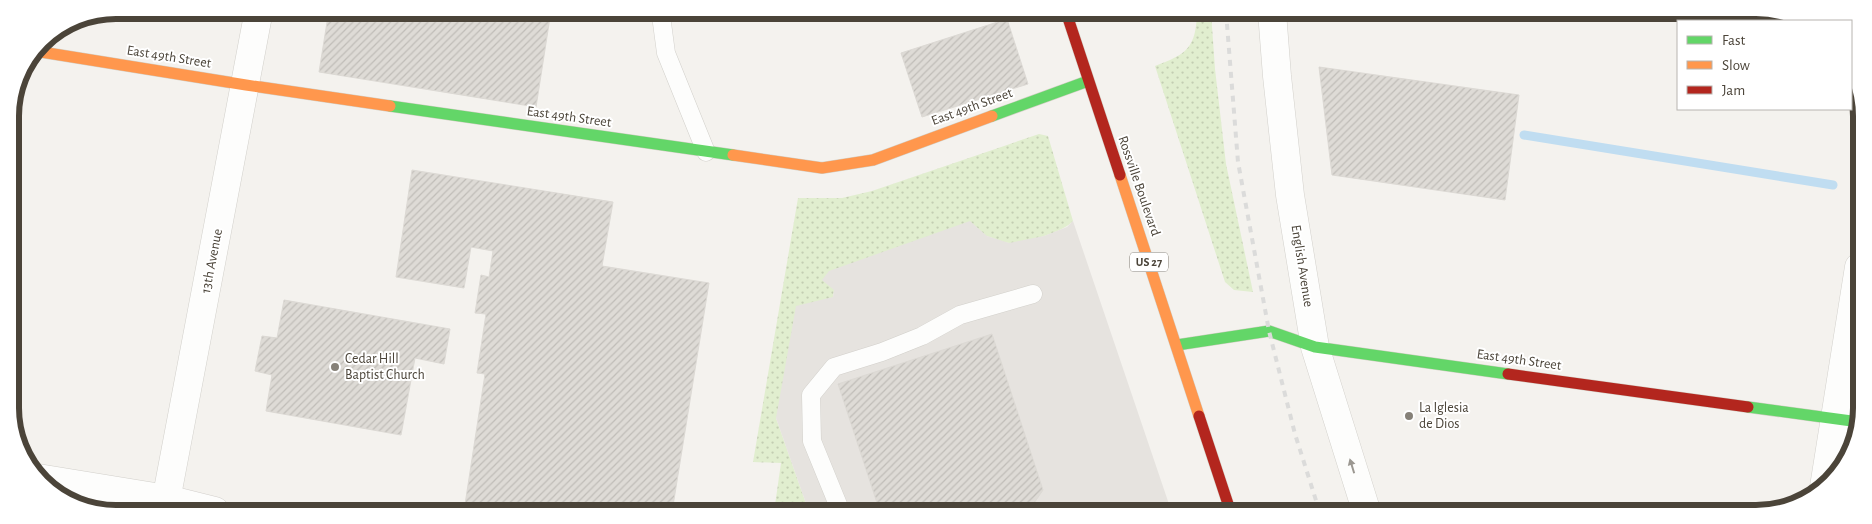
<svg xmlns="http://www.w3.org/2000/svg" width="1872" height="524" font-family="'Alegreya Sans',sans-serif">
	<defs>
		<pattern id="grass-dots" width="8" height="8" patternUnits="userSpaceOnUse" patternTransform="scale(1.25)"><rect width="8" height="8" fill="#e1eecf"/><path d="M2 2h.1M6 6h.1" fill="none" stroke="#c3cdb2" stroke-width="1.8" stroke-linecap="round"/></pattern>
		<pattern id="building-hatch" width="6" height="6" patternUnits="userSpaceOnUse" patternTransform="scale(1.25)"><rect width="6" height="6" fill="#dedbd6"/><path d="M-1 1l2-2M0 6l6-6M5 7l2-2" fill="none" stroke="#c0bdb8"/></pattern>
	</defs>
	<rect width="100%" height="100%" fill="#f4f2ee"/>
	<g fill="url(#grass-dots)">
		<path d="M1197,12H1211L1215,69L1226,164L1253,292L1234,290L1225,282L1155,66C1187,54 1196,48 1197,12Z"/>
		<path d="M1039,134L1048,136L1073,221C1062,233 1027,242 1010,243C1003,243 994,238 987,236L834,290L833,297L776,418L809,512H774L781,463L753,462L798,198H842L872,191Z"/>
	</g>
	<polygon fill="#e6e3df" points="970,221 987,236 1009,243 1044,236 1067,227 1073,221 1172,513 809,512 776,418 796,306 833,297 834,290 822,280 829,271"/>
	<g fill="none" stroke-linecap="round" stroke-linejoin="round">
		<polyline stroke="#c0ddf1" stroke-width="9" points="1524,135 1833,185"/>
	</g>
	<g fill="url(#building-hatch)" stroke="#dcd9d4">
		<polygon points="329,10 551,11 536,107 319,72"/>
		<polygon points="1007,19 1028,84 922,117 901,53"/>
		<polygon points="1319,67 1519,95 1505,200 1332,175"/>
		<polygon points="412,170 613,202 602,266 709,283 672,512 464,511 485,374 477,373 486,314 475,313 481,275 489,277 493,251 471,247 464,288 396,277"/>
		<polygon points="284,300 450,329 444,364 415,358 401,435 266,411 272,375 255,371 262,336 277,338"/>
		<polygon points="992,334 1043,490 1028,512 880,512 838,384"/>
	</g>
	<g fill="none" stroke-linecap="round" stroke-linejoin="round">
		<defs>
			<g id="lane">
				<polyline points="664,11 662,23 666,53 706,152"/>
				<polyline points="841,512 812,441 811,395 834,367 882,352 922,336 960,315 1033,294"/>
			</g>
			<g id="street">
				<polyline points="1272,12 1277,76 1290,195 1315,347 1367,513"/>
				<polyline points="38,478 167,499 215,511"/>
				<polyline points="1824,487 1859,267"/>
				<polyline points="164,511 259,10"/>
			</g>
			<g id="fast">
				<polyline points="390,106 733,155"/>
				<polyline points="992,116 1088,81"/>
				<polyline points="1177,345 1269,331 1315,347 1508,374"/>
				<polyline points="1748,407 1859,422"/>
			</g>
			<g id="slow">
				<polyline points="35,51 246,85 390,106"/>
				<polyline points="733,155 822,168 873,160 992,116"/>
				<polyline points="1120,175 1199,416"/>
			</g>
			<g id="jam">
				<polyline points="1066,12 1120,175"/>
				<polyline points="1508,374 1748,407"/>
				<polyline points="1199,416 1231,513"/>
			</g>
		</defs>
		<use href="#lane" stroke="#d2d0cb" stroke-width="19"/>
		<use href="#street" stroke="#d2d0cb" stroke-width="29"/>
		<use href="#fast" stroke="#d3cfc5" stroke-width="12"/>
		<use href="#slow" stroke="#d3cfc5" stroke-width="12"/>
		<use href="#jam" stroke="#d3cfc5" stroke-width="12"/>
		<use href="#lane" stroke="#fdfdfc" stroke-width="18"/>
		<use href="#street" stroke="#fdfdfc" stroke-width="28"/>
		<use href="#fast" stroke="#63d668" stroke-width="11"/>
		<use href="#slow" stroke="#ff974d" stroke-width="11"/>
		<use href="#jam" stroke="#b3261e" stroke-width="11"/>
		<polyline stroke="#dbdbda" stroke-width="4" stroke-dasharray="6 6" stroke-linecap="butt" points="1226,12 1238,162 1269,331 1295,434 1320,513"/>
	</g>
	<defs><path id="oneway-solid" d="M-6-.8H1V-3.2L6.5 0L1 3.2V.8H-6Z" transform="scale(1.25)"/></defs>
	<use fill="#9b9791" href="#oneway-solid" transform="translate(1352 466) rotate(-107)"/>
	<g fill="#868178" stroke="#fff" stroke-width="2">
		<circle cx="335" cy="367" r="5"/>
		<circle cx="1409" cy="416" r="5"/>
	</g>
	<g text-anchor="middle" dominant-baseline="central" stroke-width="4" stroke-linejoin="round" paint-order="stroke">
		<rect fill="#fff" stroke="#817c74" stroke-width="1" x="1130" y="252.5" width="38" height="19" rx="4"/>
		<g font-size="12" font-weight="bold" fill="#4b4439">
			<text x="1149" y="262">US 27</text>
		</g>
		<g font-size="14" fill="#4b4439" stroke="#fff">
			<text transform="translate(169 57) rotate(9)">East 49th Street</text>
			<text transform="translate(972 107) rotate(-20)">East 49th Street</text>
			<text transform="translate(569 117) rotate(8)">East 49th Street</text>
			<text transform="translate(1139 186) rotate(71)">Rossville Boulevard</text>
			<text transform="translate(212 261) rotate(-79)">13th Avenue</text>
			<text transform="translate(1302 266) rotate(81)">English Avenue</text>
			<text transform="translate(1519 360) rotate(8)">East 49th Street</text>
		</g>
		<g font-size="14" fill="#4b4439" stroke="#fff" text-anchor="start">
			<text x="345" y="359">Cedar Hill<tspan x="345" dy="16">Baptist Church</tspan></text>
			<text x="1419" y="408">La Iglesia<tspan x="1419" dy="16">de Dios</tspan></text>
		</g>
	</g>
	<path d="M0 0H1872V524H0ZM116 19H1756A97 97 0 0 1 1853 116V408A97 97 0 0 1 1756 505H116A97 97 0 0 1 19 408V116A97 97 0 0 1 116 19Z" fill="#fff" fill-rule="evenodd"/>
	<path fill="none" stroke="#4b4439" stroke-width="6" d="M116 19H1756A97 97 0 0 1 1853 116V408A97 97 0 0 1 1756 505H116A97 97 0 0 1 19 408V116A97 97 0 0 1 116 19Z"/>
	<rect x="1677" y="20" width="175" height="90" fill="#ffffff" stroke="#b7b4b0"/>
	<rect x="1687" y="36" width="25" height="8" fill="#63d668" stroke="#b7b4b0"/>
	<text x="1722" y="45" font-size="15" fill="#4b4439">Fast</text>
	<rect x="1687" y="61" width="25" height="8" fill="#ff974d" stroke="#b7b4b0"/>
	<text x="1722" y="70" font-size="15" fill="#4b4439">Slow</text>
	<rect x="1687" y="86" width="25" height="8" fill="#b3261e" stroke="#b7b4b0"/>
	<text x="1722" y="95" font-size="15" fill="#4b4439">Jam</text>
</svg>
